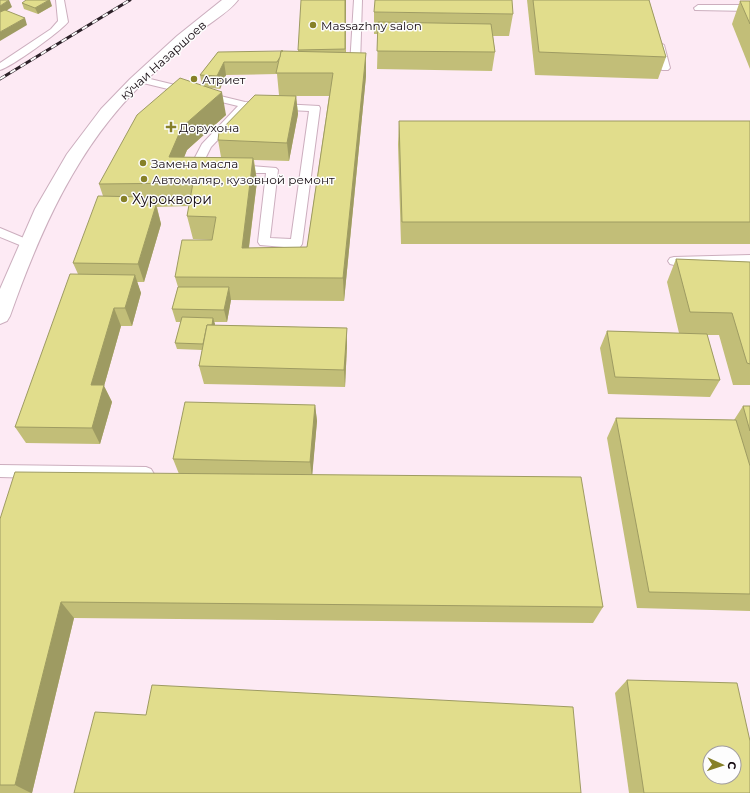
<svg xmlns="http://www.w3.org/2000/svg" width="750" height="793" font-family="Montserrat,sans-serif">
	<rect width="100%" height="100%" fill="#fdeaf4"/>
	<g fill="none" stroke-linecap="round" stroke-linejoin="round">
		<defs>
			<g id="service">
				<path d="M56,0H64L68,22C60,32 11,67 0,70V63L51,29L58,21Z"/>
				<polygon points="354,0 362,0 360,65 355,68 350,65"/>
				<polygon points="698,5 750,5 750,11 695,10 694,8"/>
				<polygon points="659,42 664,45 670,68 668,70 662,70 660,68 654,45"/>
				<polygon points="138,76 245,102 319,106 320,108 302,244 300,247 296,248 260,245 258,242 266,173 236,173 232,171 230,169 232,167 236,165 276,168 278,170 270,238 291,239 309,111 248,108 211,147 203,163 209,165 211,167 209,169 192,169 190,167 202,144 238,106 135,81 133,79"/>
				<polygon points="0,228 31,241 33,244 31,247 27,248 0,237"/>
				<polygon points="750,255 750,263 674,265 670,264 668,261 670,258 674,257"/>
				<polygon points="0,465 146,467 151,469 154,474 151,479 146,481 0,477"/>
			</g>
			<path id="minor" d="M222,0H238C230,11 214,20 203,29C182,47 162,65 142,84C77,147 40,231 10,316L7,321L0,324V289L35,209L67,154L101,109L130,79L177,36Z"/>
		</defs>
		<use href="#service" stroke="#ccaebe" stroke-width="2"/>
		<use href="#minor" stroke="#ccaebe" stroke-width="2"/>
		<use href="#service" fill="#fff" fill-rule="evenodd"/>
		<use href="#minor" fill="#fff" fill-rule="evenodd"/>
		<defs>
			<polyline id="rail" points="0,79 130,0"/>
		</defs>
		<use href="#rail" stroke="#2c2128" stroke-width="3"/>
		<use href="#rail" stroke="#fdfdfd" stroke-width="2" stroke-dasharray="6" stroke-linecap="butt"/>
	</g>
	<g fill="#c2be78" fill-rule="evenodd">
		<path d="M346,0V53H366V76L344,301L231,300L227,322H214L215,325L347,328V345L345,387L204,384L199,366L202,350L177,349L175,343L181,322H176L172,309L178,287L175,277L212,240L193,239L187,216L189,206L157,207L161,224L144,282H137L141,293L132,326H121L104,386L112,402L100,444L26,443L15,427L78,274L73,263L103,196L99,184L202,85L200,75L218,52H298V50ZM277,74L279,95L218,140L221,157H184L187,150L226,115L211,88L220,89L226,75ZM296,96H329L307,247L249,248L257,181L254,160L289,161L298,114Z"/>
		<polygon points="527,0 649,0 666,57 658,79 535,75"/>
		<polygon points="740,1 750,1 750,69 732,24"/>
		<polygon points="22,3 52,6 38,14 24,9"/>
		<polygon points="374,12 513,14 509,36 493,36 495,52 492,71 377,69 378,34 374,34"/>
		<polygon points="399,121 750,121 750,244 401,244 398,144"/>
		<polygon points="676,259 750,262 750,385 733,385 719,335 707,335 720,380 710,397 608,394 600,348 607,331 679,333 667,282"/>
		<polygon points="315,405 317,421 312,475 603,607 593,623 74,618 32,793 0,793 0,519 179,474 173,459"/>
		<polygon points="743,406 750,406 750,611 637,608 607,438 616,418 734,420"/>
		<polygon points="627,680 750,793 629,793 615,693"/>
	</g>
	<g fill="#9e9b62">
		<polygon points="9,0 12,7 0,15 0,6"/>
		<polygon points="49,0 50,0 52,6 38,14 35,8"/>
		<polygon points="345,0 346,0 345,67"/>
		<polygon points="25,18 27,25 0,41 0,32"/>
		<polygon points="366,53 366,76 344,301 343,278"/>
		<polygon points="224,62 226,75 220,89 217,76"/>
		<polygon points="222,92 226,115 187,150 175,180 169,157 182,127"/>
		<polygon points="296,96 298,114 289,161 287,143"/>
		<polygon points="253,158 257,181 246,270 242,248"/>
		<polygon points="145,197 150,215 142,205"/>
		<polygon points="156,205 161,224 144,282 138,264"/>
		<polygon points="135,275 141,293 132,326 125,308"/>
		<polygon points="229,287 231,300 227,322 224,310"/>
		<polygon points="114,308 121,326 104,386 112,402 100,444 92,428 91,385"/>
		<polygon points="213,318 215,324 209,351 207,344"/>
		<polygon points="347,328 347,345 345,387 344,370"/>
		<polygon points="315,405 317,421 312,478 310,462"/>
		<polygon points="61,602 74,618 32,793 31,793 15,785"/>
	</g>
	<g fill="#e1dd8c" stroke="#9e9b62" fill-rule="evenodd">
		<polygon points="0,0 9,0 0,6"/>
		<polygon points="26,0 49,0 35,8 22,3"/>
		<polygon points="301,0 345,0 345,49 298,50"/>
		<polygon points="375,0 512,0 513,14 374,12"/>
		<polygon points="533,0 649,0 666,57 539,52"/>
		<polygon points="740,1 750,1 750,24"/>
		<polygon points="5,10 25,18 0,32 0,12"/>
		<polygon points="378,22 491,24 495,52 377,51"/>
		<polygon points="281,51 366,53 343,278 175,277 182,240 212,240 216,217 187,216 193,183 99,184 137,115 180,78 222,92 182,127 169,157 253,158 242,248 307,247 333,73 276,73"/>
		<polygon points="281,51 280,57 277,62 224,62 217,76 200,75 218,52 283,51"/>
		<polygon points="255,95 296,96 287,143 218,140 219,132"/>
		<polygon points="399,121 750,121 750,222 402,222"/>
		<polygon points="98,196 145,197 142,205 156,205 138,264 73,263"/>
		<polygon points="676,259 750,262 750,364 747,363 732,313 690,312"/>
		<polygon points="70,274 135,275 125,308 114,308 91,385 104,385 92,428 15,427"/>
		<polygon points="178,287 229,287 224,310 172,309"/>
		<polygon points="182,317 213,318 212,325 207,325 203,344 175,343"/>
		<polygon points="207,325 347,328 344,370 199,366"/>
		<polygon points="607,331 707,334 720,380 615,377"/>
		<polygon points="185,402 315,405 310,462 173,459"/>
		<polygon points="743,406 750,406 750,431"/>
		<polygon points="616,418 736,420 750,466 750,594 649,592"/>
		<polygon points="15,472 581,477 603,607 61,602 15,785 0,785 0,519"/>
		<path d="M627,680L737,683L750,741V793H644ZM710,753H734V777H710Z"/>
		<polygon points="152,685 573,707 581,793 74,793 95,712 146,715"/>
	</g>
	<g fill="#868028" stroke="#fdfdfd" stroke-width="1.5">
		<circle cx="313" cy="25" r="4"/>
		<circle cx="194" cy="79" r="4"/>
		<path d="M169 121h4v4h4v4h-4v4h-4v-4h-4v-4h4z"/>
		<circle cx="143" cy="163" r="4"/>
		<circle cx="144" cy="179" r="4"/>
		<circle cx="124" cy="199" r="4"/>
	</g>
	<g text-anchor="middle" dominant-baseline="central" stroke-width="3" stroke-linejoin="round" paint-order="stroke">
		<g font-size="12" fill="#150b11" stroke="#fdfdfd" text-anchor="start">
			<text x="321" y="25">Massazhny salon</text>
			<text x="202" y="79">Атриет</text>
			<text x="179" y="127">Дорухона</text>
			<text x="151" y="163">Замена масла</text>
			<text x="152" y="179">Автомаляр, кузовной ремонт</text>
		</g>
		<g font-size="12" fill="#150b11" stroke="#fdfdfd">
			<text transform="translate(163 60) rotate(-42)">кӯчаи Назаршоев</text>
		</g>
		<g font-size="14" fill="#150b11" stroke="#fdfdfd" text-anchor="start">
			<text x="132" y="199">Хуроквори</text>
		</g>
	</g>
	<g transform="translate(722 765) rotate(93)"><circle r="19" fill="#fdfdfd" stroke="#a09c9f"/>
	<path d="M0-3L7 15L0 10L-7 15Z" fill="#868028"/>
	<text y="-6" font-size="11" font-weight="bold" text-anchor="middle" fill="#150b11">С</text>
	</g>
</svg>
